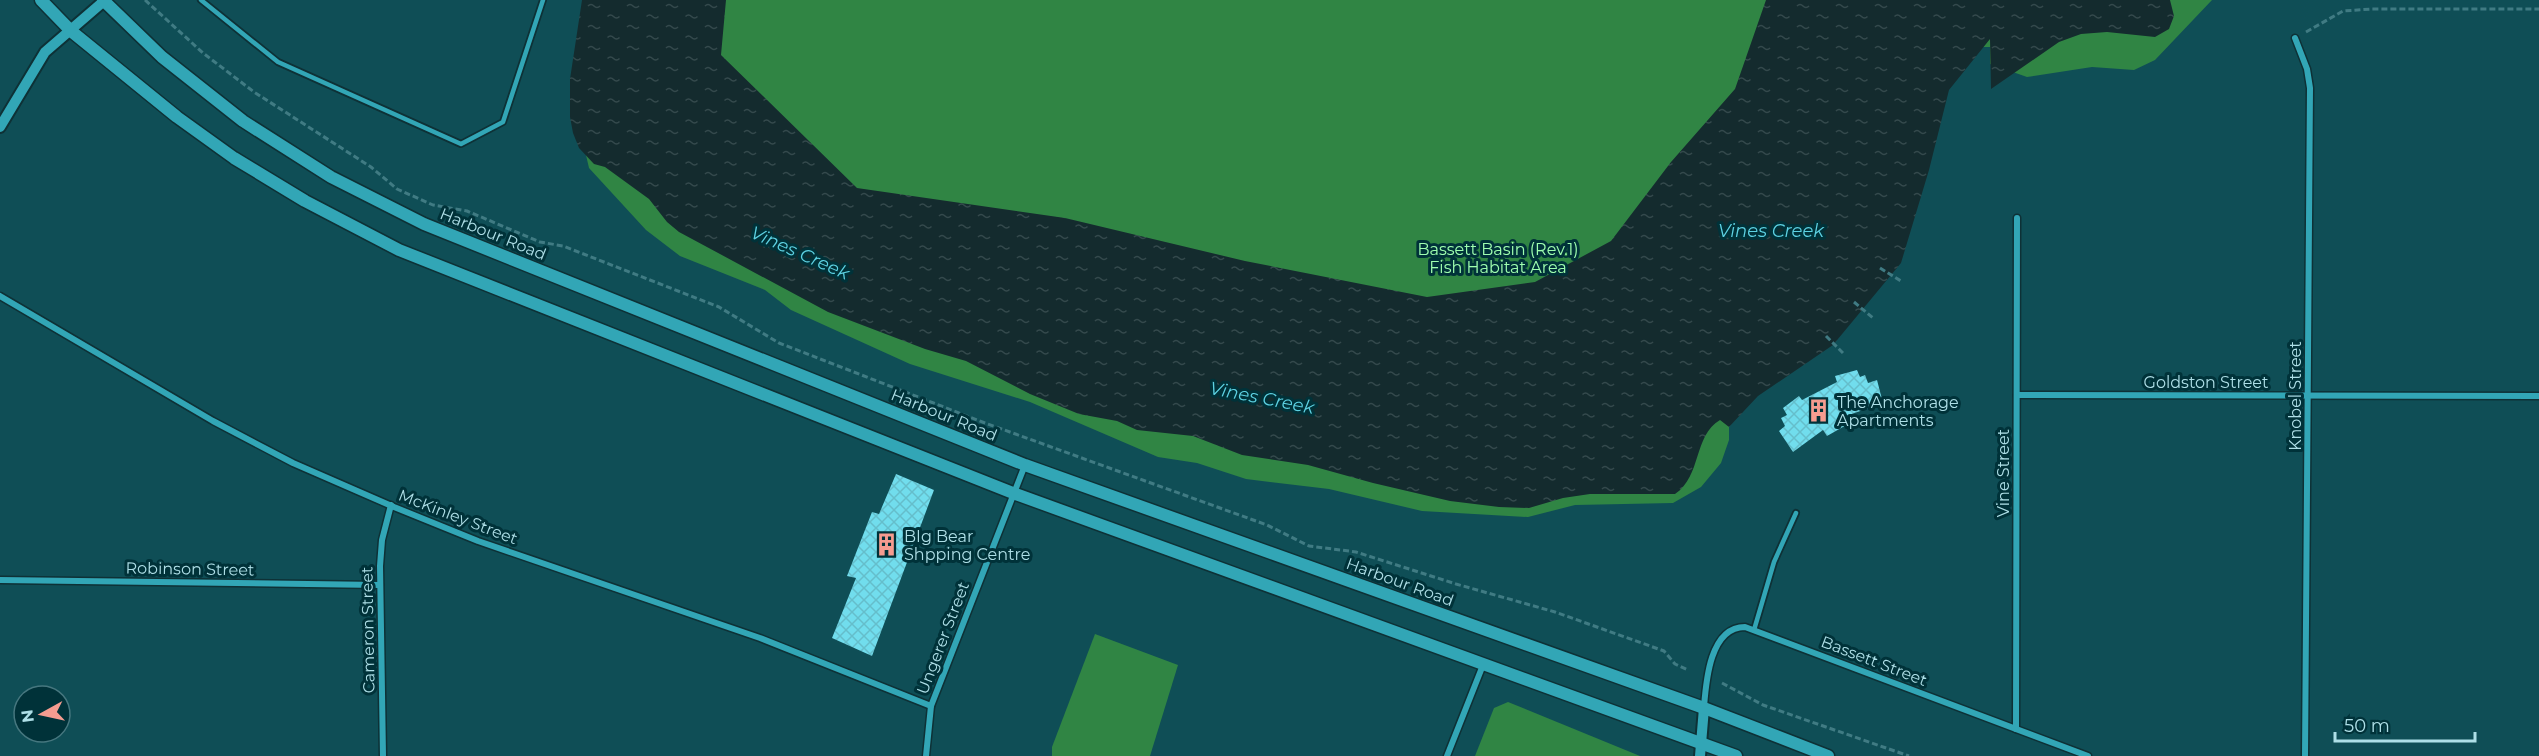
<svg xmlns="http://www.w3.org/2000/svg" width="2539" height="756" font-family="Montserrat,sans-serif">
	<defs>
		<pattern id="water-ripples" width="26" height="14" patternUnits="userSpaceOnUse" patternTransform="scale(1.5)"><rect width="26" height="14" fill="#142b2e"/><path d="M2 4q2-2 4 0t4 0M15 11q2-2 4 0t4 0" fill="none" stroke="#34494c"/></pattern>
		<pattern id="building-cross-hatch" width="8" height="8" patternUnits="userSpaceOnUse" patternTransform="scale(1.5)"><rect width="8" height="8" fill="#71dded"/><path d="M0 0l8 8M0 8l8-8" fill="none" stroke="#65becb"/></pattern>
	</defs>
	<rect width="100%" height="100%" fill="#0f4e56"/>
	<g fill="#308544">
		<polygon points="584,0 2212,0 2155,60 2134,70 2092,67 2027,77 1990,64 1990,47 1912,47 1729,373 1729,440 1721,463 1701,487 1673,503 1575,505 1528,517 1422,511 1329,489 1246,479 1197,463 1158,457 1030,402 910,364 791,310 765,290 680,256 646,230 589,168 579,125"/>
		<polygon points="1095,634 1178,665 1150,756 1052,756 1052,747"/>
		<polygon points="1508,702 1640,756 1475,756 1494,708"/>
	</g>
	<path fill="url(#water-ripples)" d="M582,0H726L721,55L857,188L1065,218L1245,261L1427,297L1535,282L1611,241L1671,162L1735,89L1766,0H2170L2174,16L2169,29L2155,37L2107,32L2081,34L2059,42L1991,89L1990,39L1949,90L1929,170L1901,263L1833,345L1758,396L1729,427L1720,420C1693,436 1702,476 1675,494H1590L1563,498L1529,508L1499,507L1450,501L1373,483L1308,465L1242,455L1193,436L1137,430L1117,421L1079,414L1030,394L966,361L925,349L828,312L679,232L667,222L649,199L605,167L594,164L579,148L573,133L570,117V79Z"/>
	<g fill="url(#building-cross-hatch)">
		<polygon points="1857,370 1860,377 1865,375 1868,383 1877,380 1883,403 1846,416 1850,423 1827,436 1823,430 1793,452 1779,431 1785,426 1781,418 1787,415 1783,408 1799,396 1802,400 1837,382 1835,376"/>
		<polygon points="896,474 934,490 872,656 832,638 856,578 847,576 872,512 879,514"/>
	</g>
	<g fill="none" stroke-linecap="round" stroke-linejoin="round">
		<defs>
			<g id="service">
				<polyline points="201,0 278,62 461,144 503,122 543,0"/>
				<polyline points="1754,630 1774,562 1796,513"/>
			</g>
			<g id="minor">
				<polyline points="2295,38 2307,69 2310,88 2305,756"/>
				<polyline points="0,296 213,421 293,463 394,507 478,541 760,638 931,706"/>
				<polyline points="2017,395 2539,396"/>
				<polyline points="0,580 380,585"/>
				<path d="M1704,707C1706,681 1710,627 1745,627L2088,756"/>
				<polyline points="2016,729 2017,218"/>
				<polyline points="383,756 380,566 382,540 391,505"/>
				<polyline points="926,756 931,706 1025,465"/>
				<polyline points="1447,756 1483,665"/>
			</g>
			<g id="tertiary">
				<polyline points="0,127 45,52 104,1"/>
				<polyline points="1700,756 1704,708"/>
			</g>
			<g id="secondary">
				<polyline points="41,0 71,31 177,117 234,158 305,201 399,250 1013,493 1736,756"/>
				<polyline points="103,0 162,57 243,121 331,177 424,224 1025,465 1704,708 1828,756"/>
			</g>
		</defs>
		<use href="#service" stroke="#0e3136" stroke-width="8"/>
		<use href="#minor" stroke="#0e3136" stroke-width="9"/>
		<use href="#tertiary" stroke="#0e3136" stroke-width="14"/>
		<use href="#secondary" stroke="#0e3136" stroke-width="15"/>
		<g stroke="#407b83" stroke-width="3" stroke-dasharray="6 3" stroke-linecap="butt">
			<polyline points="145,0 203,53 254,92 371,167 397,189 433,205 467,211 540,242 563,246 719,307 779,343 985,423 1267,525 1309,546 1356,552 1456,584 1555,612 1664,651 1675,664 1688,670"/>
			<polyline points="2306,32 2343,11 2372,9 2539,9"/>
			<polyline points="1880,268 1901,281"/>
			<polyline points="1854,302 1873,318"/>
			<polyline points="1826,336 1843,353"/>
			<polyline points="1722,683 1763,705 1909,756"/>
		</g>
		<use href="#service" stroke="#32a6b6" stroke-width="4.5"/>
		<use href="#minor" stroke="#32a6b6" stroke-width="6"/>
		<use href="#tertiary" stroke="#32a6b6" stroke-width="10"/>
		<use href="#secondary" stroke="#32a6b6" stroke-width="12"/>
	</g>
	<defs>
		<symbol id="building-bare" viewBox="-9 -9 18 18"><path d="M-4-6H4V6H1V3H-1V6H-4ZM-2.5-4.3h1.7v1.8h-1.7ZM.8-4.3h1.7v1.8H.8ZM-2.5-1h1.7V.8h-1.7ZM.8-1h1.7V.8H.8Z" fill="#f59c90" stroke="#003239" stroke-width="2.5" paint-order="stroke"/></symbol>
	</defs>
	<g fill-rule="evenodd">
		<use href="#building-bare" x="1802" y="394" width="33" height="33"/>
		<use href="#building-bare" x="870" y="528" width="33" height="33"/>
	</g>
	<g text-anchor="middle" dominant-baseline="central" stroke-width="6" stroke-linejoin="round" paint-order="stroke">
		<g font-size="16" fill="#aedfe7" stroke="#003239">
			<text transform="translate(493 234) rotate(22)">Harbour Road</text>
			<text x="2206" y="382">Goldston Street</text>
			<text transform="translate(2295 396) rotate(-90)">Knobel Street</text>
			<text transform="translate(944 415) rotate(22)">Harbour Road</text>
			<text transform="translate(2003 473) rotate(-90)">Vine Street</text>
			<text transform="translate(458 517) rotate(21)">McKinley Street</text>
			<text transform="translate(190 569) rotate(1)">Robinson Street</text>
			<text transform="translate(1400 582) rotate(20)">Harbour Road</text>
			<text transform="translate(368 630) rotate(-91)">Cameron Street</text>
			<text transform="translate(943 638) rotate(-69)">Ungerer Street</text>
			<text transform="translate(1874 661) rotate(21)">Bassett Street</text>
		</g>
		<g font-size="16" fill="#9fffaf" stroke="#003239">
			<text x="1498" y="249">Bassett Basin (Rev.1)<tspan x="1498" dy="18">Fish Habitat Area</tspan></text>
		</g>
		<g font-size="16" fill="#aedfe7" stroke="#003239" text-anchor="start">
			<text x="1837" y="402">The Anchorage<tspan x="1837" dy="18">Apartments</tspan></text>
			<text x="904" y="536">BIg Bear<tspan x="904" dy="18">Shpping Centre</tspan></text>
		</g>
		<g font-size="18" font-style="italic" fill="#5dd1e2" stroke="#003239">
			<text x="1771" y="231">Vines Creek</text>
			<text transform="translate(800 253) rotate(24)">Vines Creek</text>
			<text transform="translate(1262 398) rotate(11)">Vines Creek</text>
		</g>
	</g>
	<g transform="translate(42 714) rotate(262)"><circle r="28" fill="#003239" stroke="#46777f" stroke-width="1.5"/>
	<path d="M0-4.5L10 22L0 15L-10 22Z" fill="#f59c90"/>
	<text y="-9" font-size="16" font-weight="bold" text-anchor="middle" fill="#aedfe7">N</text>
	</g>
	<path d="M2335 732v9h140v-9" fill="none" stroke="#aedfe7" stroke-width="3"/>
	<text x="2344" y="732" font-size="18" fill="#aedfe7" stroke="#003239" stroke-width="4.5" paint-order="stroke">50 m</text>
</svg>
